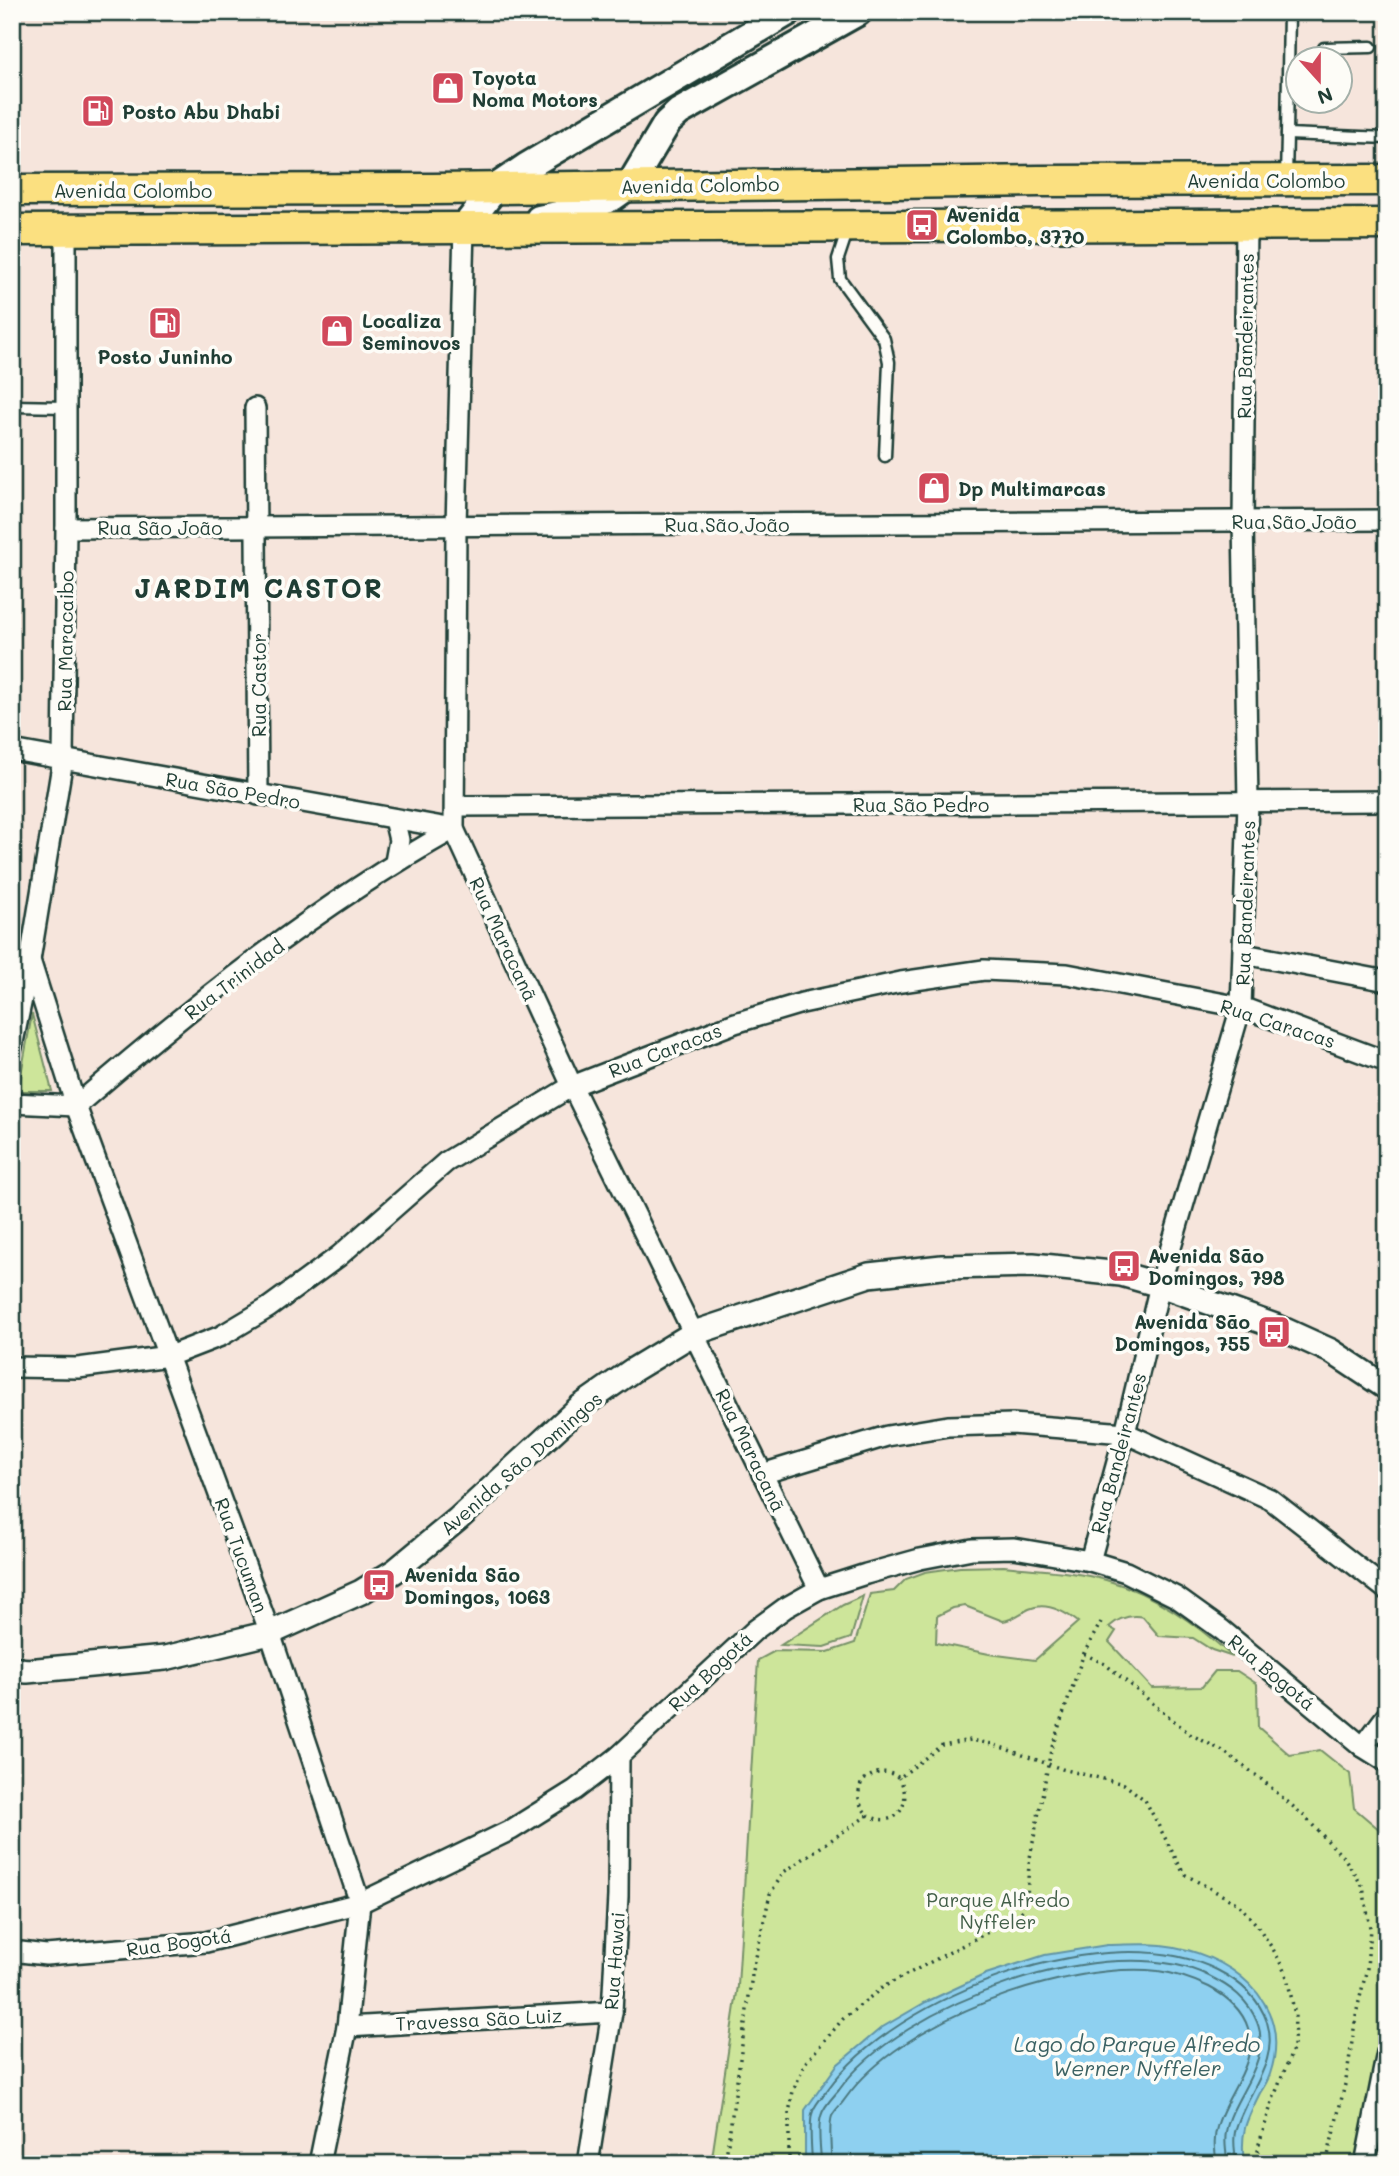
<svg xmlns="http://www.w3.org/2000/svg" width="1399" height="2176" font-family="Mali,sans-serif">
	<rect width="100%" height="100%" fill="#f6e5dc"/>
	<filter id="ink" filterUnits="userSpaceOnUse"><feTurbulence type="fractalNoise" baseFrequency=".0143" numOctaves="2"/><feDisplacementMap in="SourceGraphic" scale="14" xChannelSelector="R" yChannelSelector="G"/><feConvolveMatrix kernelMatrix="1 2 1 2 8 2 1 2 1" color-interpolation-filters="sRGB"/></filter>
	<g filter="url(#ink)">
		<g fill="#cde59a" stroke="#769167" stroke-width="2" fill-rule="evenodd">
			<polygon points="32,1014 52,1091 18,1091"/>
			<path d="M1004,1566C1036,1570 1075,1571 1106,1580C1155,1594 1195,1623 1233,1657L1212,1650L1193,1638L1159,1636L1143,1617C1130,1614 1119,1618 1109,1627L1116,1631L1109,1642L1152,1688L1202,1687L1215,1671H1237L1257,1684L1258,1727L1290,1755L1320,1750L1350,1774L1354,1808L1387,1836V2008L1356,2164H711L738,1986L758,1660L775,1651L828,1652L855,1643L870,1594L894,1591L906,1579L925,1572L960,1567ZM965,1606L1003,1621C1013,1620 1020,1613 1029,1609C1047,1601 1065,1612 1078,1622L1035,1660L989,1654L936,1643L937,1616L953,1608Z"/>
			<polygon points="863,1596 851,1638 824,1647 781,1645 843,1605"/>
		</g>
		<path fill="#8ed0f0" stroke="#6295a5" stroke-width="2" d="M1107,1945C1125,1945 1143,1943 1161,1945C1227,1952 1295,2000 1270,2074C1268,2081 1264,2087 1260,2093C1246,2121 1240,2132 1244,2164H805V2110L837,2065L881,2028L926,2002L986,1974L1045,1955Z"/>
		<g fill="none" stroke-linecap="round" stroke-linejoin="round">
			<g stroke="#4b787f" stroke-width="2">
				<path d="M812,2164C812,2151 808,2122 813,2111C816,2103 823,2096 828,2089C896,1995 1109,1915 1217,1970C1239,1981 1259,1998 1267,2022C1280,2064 1244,2095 1235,2132C1233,2142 1235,2154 1237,2164"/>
				<path d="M821,2164C821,2149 817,2130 821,2116C823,2107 833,2097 839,2090C900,2004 1111,1927 1209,1976C1231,1987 1248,1999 1257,2022C1273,2062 1232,2096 1226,2132C1224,2143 1226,2153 1228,2164"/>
				<path d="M831,2164C832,2152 828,2126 832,2116C835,2110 841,2105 845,2099C901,2020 1063,1961 1158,1971C1176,1973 1192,1979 1209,1987C1226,1996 1242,2009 1248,2028C1259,2063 1225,2095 1217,2127C1213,2139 1215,2152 1217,2164"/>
			</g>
			<defs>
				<g id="service">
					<polyline points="1289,12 1287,134 1387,138"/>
					<polyline points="1324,48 1371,47"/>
					<polyline points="1286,179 1287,134"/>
					<polyline points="847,232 838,259 840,279 884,339 889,362 885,456"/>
					<polyline points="12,406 66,407"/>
				</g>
				<g id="minor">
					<polyline points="464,228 456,525 454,829 572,1086 819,1589"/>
					<polyline points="255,408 258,795"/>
					<polyline points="66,528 1387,520"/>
					<polyline points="12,750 454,829"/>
					<polyline points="456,806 1387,801"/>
					<polyline points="394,819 399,840 395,862"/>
					<polyline points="1244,954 1387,981"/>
					<polyline points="30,960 76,1106 270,1633 360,1903 347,2027 319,2164"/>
					<polyline points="12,1047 30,960 63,759 66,528 66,229"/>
					<path d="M12,1103L76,1106C194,1004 318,905 454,829"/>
					<polyline points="12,1367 78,1368 169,1356 221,1336 268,1308 339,1256 446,1162 572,1086 735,1023 802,1003 901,982 984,970 1067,974 1241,1007 1387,1062"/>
					<polyline points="762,1474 887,1436 948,1426 1012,1424 1125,1433 1270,1499 1387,1590"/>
					<polyline points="1090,1561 1125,1433 1160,1285 1241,1007 1248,802 1243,521 1246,224"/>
					<polyline points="1363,1747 1387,1715"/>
					<polyline points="12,1951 46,1955 206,1942 360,1903 511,1830 575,1790 619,1756 755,1630 785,1608 819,1589 866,1574 920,1559 972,1549 1014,1548 1090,1561 1126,1572 1176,1597 1222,1630 1363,1747 1387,1762"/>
					<polyline points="347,2027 612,2012"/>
					<polyline points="588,2164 612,2012 618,1896 619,1756"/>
					<polyline points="1365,2164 1387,2052"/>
				</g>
				<polyline id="tertiary" points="12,1669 27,1671 165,1658 270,1633 361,1592 395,1571 458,1519 580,1407 633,1370 694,1333 869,1275 942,1267 1033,1265 1121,1274 1160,1285 1278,1327 1331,1351 1387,1388"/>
				<g id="secondary">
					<polyline points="539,219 581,210 613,197 630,185 667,123 679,112 858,12"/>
					<polyline points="464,228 495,188 526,167 788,12"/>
				</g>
				<g id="primary">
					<polyline points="12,190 433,189 1039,181 1387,180"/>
					<polyline points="12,230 1387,224"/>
				</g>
			</defs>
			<use href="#service" stroke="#1f3d34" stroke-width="15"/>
			<use href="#minor" stroke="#1f3d34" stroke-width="24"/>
			<use href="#tertiary" stroke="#1f3d34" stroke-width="28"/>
			<use href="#secondary" stroke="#1f3d34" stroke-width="32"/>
			<use href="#primary" stroke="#1f3d34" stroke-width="35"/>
			<g stroke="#1f3d34" stroke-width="3.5" stroke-dasharray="2 5" stroke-linecap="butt">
				<polyline points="1084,1654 1105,1664 1190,1734 1223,1751 1261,1779 1304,1816 1345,1859 1363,1887 1370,1928 1367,1968 1357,2010 1346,2080 1326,2164"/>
				<path d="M868,1815C895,1831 915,1803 899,1778"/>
				<path d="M725,2164L752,1975L770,1894L784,1872L868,1815C857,1804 857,1794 862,1781C875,1772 885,1768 899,1778L942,1745L971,1740L992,1744L1062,1769L1124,1784L1145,1800L1184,1874L1238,1904L1257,1925L1276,1954L1287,1977L1295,2015L1294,2047L1273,2099L1259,2144L1256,2164"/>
				<polyline points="789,2164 789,2113 793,2091 806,2062 843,2019 883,1987 1015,1918 1023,1909 1027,1897 1029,1863 1051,1750 1084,1653 1101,1622"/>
			</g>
			<use href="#service" stroke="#fdfcf7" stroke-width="10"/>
			<use href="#minor" stroke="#fdfcf7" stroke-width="19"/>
			<use href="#tertiary" stroke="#fdfcf7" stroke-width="23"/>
			<use href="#secondary" stroke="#fdfcf7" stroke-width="26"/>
			<use href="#primary" stroke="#fbe080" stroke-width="30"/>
		</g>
	</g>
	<defs>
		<symbol id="shop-square" viewBox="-11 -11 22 22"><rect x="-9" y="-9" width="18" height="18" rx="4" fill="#d1495b" stroke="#fdfcf7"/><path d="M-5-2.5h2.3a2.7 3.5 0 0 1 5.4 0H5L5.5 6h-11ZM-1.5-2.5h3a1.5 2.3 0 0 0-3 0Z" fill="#fff"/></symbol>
		<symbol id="fuel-square" viewBox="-11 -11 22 22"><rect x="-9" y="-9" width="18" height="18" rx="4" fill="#d1495b" stroke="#fdfcf7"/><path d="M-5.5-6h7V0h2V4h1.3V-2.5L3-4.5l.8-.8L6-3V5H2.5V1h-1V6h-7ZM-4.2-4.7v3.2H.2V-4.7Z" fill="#fff"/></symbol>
		<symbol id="bus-square" viewBox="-11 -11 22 22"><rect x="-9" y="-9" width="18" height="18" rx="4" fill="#d1495b" stroke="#fdfcf7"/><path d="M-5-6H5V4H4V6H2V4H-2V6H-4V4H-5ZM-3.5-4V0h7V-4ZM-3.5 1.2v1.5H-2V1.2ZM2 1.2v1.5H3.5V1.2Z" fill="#fff"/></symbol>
	</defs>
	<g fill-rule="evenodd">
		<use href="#shop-square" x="429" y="69" width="38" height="38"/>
		<use href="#fuel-square" x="79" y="92" width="38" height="38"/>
		<use href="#bus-square" x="903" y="206" width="38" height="38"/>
		<use href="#fuel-square" x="146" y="304" width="38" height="38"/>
		<use href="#shop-square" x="318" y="312" width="38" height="38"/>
		<use href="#shop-square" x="915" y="469" width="38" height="38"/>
		<use href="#bus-square" x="1105" y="1247" width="38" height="38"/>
		<use href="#bus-square" x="1255" y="1313" width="38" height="38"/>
		<use href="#bus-square" x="360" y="1566" width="38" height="38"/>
	</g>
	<g text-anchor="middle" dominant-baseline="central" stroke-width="7" stroke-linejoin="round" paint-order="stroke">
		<g font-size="19" font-weight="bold" fill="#1f3d34" stroke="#fdfcf7" text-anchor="start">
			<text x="472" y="77">Toyota<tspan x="472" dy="22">Noma Motors</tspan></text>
			<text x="122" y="111">Posto Abu Dhabi</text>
			<text x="946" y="214">Avenida<tspan x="946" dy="22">Colombo, 3770</tspan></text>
			<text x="362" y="320">Localiza<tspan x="362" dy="22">Seminovos</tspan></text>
			<text x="165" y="356" text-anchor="middle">Posto Juninho</text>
			<text x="958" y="488">Dp Multimarcas</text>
			<text x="1148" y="1255">Avenida São<tspan x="1148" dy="22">Domingos, 798</tspan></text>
			<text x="1250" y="1321" text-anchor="end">Avenida São<tspan x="1250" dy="22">Domingos, 755</tspan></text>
			<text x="404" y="1574">Avenida São<tspan x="404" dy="22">Domingos, 1063</tspan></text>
		</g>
		<g font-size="19" fill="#1f3d34" stroke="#fdfcf7">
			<text x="1266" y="180">Avenida Colombo</text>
			<text transform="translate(700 185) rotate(-1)">Avenida Colombo</text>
			<text x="133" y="190">Avenida Colombo</text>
			<text transform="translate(1245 336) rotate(-89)">Rua Bandeirantes</text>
			<text x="1294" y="521">Rua São João</text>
			<text x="727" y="524">Rua São João</text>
			<text x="160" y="527">Rua São João</text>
			<text transform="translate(65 641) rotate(-89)">Rua Maracaibo</text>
			<text transform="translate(258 685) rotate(-90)">Rua Castor</text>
			<text transform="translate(233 790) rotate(10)">Rua São Pedro</text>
			<text x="921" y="804">Rua São Pedro</text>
			<text transform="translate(1245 903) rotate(-88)">Rua Bandeirantes</text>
			<text transform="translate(504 939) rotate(65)">Rua Maracanã</text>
			<text transform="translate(234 979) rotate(-37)">Rua Trinidad</text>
			<text transform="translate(1278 1023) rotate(18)">Rua Caracas</text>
			<text transform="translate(665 1050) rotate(-21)">Rua Caracas</text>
			<text transform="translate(751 1450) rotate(64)">Rua Maracanã</text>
			<text transform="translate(1118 1453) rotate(-75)">Rua Bandeirantes</text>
			<text transform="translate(521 1463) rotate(-41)">Avenida São Domingos</text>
			<text transform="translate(242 1555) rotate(70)">Rua Tucuman</text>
			<text transform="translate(710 1671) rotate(-43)">Rua Bogotá</text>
			<text transform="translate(1272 1672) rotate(40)">Rua Bogotá</text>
			<text transform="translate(179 1942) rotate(-8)">Rua Bogotá</text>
			<text transform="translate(614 1961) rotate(-86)">Rua Hawai</text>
			<text transform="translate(479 2019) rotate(-3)">Travessa São Luiz</text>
		</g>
		<g font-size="19" fill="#425f48" stroke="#fdfcf7">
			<text x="998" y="1899">Parque Alfredo<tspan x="998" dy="22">Nyffeler</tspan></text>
		</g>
		<g font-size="21" font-style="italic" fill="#3b6263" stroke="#fdfcf7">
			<text x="1137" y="2043">Lago do Parque Alfredo<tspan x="1137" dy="24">Werner Nyffeler</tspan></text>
		</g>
		<g font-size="26" font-weight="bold" letter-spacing="2" fill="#1f3d34" stroke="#fdfcf7">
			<text x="259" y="588">JARDIM CASTOR</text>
		</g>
	</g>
	<rect width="1399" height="2176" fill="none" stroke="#fdfcf7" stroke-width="42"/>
	<rect x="21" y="21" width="1357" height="2134" fill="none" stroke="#1f3d34" stroke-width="2.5" filter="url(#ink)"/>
	<g transform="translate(1319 80) rotate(159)"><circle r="33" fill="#fdfcf7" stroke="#a4b0a9" stroke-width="2"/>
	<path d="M0-5L12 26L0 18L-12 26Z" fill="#d1495b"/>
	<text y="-10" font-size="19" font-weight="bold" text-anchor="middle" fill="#1f3d34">N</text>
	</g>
</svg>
